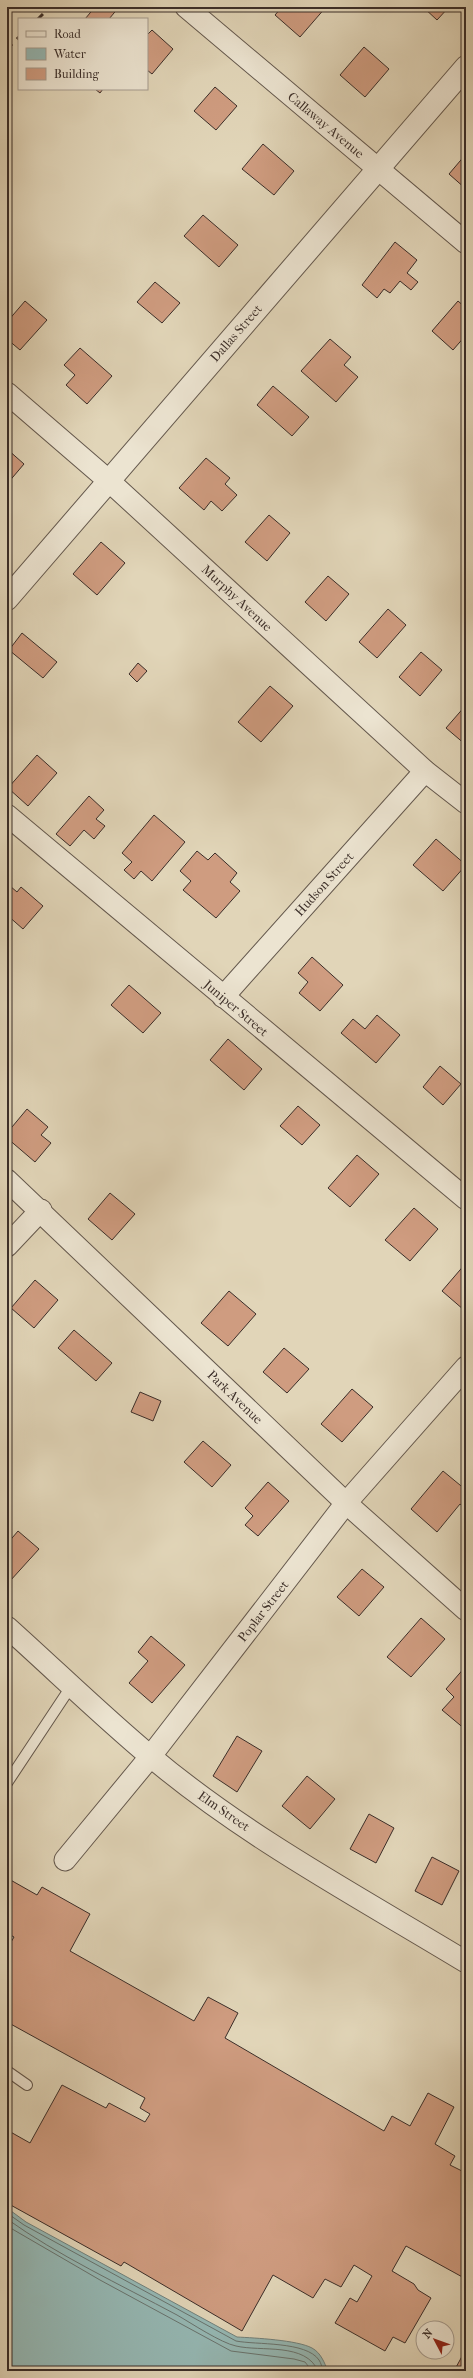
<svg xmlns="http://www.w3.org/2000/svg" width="473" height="2378" font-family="'IM FELL French Canon',serif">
	<rect width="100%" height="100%" fill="#e1d5b8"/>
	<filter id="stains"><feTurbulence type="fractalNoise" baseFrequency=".005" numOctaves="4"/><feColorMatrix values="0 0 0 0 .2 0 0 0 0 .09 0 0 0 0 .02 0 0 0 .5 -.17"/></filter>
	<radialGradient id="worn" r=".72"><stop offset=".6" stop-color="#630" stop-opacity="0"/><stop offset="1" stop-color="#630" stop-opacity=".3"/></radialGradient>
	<path fill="#95b8b4" stroke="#71817c" d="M7,2208L26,2222L237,2337C255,2338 297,2340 312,2348C321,2353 324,2362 328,2371H7Z"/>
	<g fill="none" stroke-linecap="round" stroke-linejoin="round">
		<g stroke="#68736e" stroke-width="1">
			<path d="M7,2213L24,2225L236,2341C256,2345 306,2341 319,2360C321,2363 322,2367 323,2371"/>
			<path d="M7,2219C57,2255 121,2285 177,2315C191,2323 221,2343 236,2346C261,2352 306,2342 318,2371"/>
			<polyline points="7,2226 100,2280 231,2351 294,2359 305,2362 312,2371"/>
		</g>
	</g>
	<g fill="#cf9c80" stroke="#3b2e29">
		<polygon points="95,7 119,7 109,19 85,19"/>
		<polygon points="282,7 326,7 300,37 275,15"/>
		<polygon points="423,7 449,7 437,20"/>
		<polygon points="152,30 173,49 152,74 147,70 147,35"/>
		<polygon points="364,47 389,69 365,97 340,75"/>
		<polygon points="215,87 237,106 216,130 194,111"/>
		<polygon points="95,89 103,89 100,93"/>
		<polygon points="263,144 294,171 274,195 242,169"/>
		<polygon points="466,154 466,189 449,174"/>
		<polygon points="203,215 238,245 219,267 184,236"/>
		<polygon points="395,242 417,260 407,273 418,282 411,290 400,281 390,293 384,289 377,298 362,285"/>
		<polygon points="155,282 180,303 162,323 137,302"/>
		<polygon points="25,301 47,320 20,350 7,339 7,322"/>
		<polygon points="458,301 466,308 466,335 453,350 432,331"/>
		<polygon points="330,339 351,357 344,365 358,377 336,402 301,371"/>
		<polygon points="80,348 112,376 87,404 66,385 75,375 64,365"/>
		<polygon points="273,386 309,417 292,436 257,405"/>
		<polygon points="7,449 24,464 7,484"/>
		<polygon points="206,458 230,478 225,484 237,495 222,511 211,501 204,510 179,488"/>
		<polygon points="269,515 290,533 267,561 245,542"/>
		<polygon points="101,542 125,563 97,595 73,574"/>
		<polygon points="328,576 349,594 326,621 305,602"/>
		<polygon points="388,609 406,625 377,658 359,642"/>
		<polygon points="22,633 57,662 43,678 9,650"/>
		<polygon points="421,652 442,670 420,696 399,677"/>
		<polygon points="138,663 147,671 137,682 129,674"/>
		<polygon points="270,686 293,706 261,742 238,722"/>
		<polygon points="466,705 466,745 446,728"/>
		<polygon points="37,755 57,773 28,806 8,788"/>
		<polygon points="89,796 104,810 96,819 105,826 94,839 84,830 70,846 56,834"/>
		<polygon points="154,815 185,842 152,881 141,871 134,879 124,870 132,862 122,853"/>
		<polygon points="436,839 466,865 443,891 413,865"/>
		<polygon points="197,851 208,860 215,853 237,873 230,882 240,891 216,918 183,890 191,881 180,871"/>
		<polygon points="10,886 17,892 21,887 43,906 23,929 7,915 7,889"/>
		<polygon points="312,957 343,985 320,1011 299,993 308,982 298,973"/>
		<polygon points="129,985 161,1013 143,1033 111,1005"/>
		<polygon points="377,1015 400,1035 376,1063 341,1033 353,1019 365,1029"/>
		<polygon points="228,1039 262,1069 244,1090 210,1060"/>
		<polygon points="440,1066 461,1084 443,1105 423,1087"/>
		<polygon points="298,1106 320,1125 302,1145 280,1126"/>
		<polygon points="27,1109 48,1127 41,1135 51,1143 35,1162 7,1138 7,1133"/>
		<polygon points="357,1155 379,1174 350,1207 328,1188"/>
		<polygon points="110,1193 135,1214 112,1240 88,1219"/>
		<polygon points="414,1208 438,1229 410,1261 385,1240"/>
		<polygon points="466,1263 466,1308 464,1310 442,1291"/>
		<polygon points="35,1280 58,1300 34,1328 11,1308"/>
		<polygon points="229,1291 256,1314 228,1346 201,1323"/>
		<polygon points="74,1330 112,1363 96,1381 58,1348"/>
		<polygon points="284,1348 309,1369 287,1393 263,1372"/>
		<polygon points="352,1389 373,1407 342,1442 321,1424"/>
		<polygon points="140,1392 161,1401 153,1421 131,1412"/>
		<polygon points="203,1441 231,1465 212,1487 184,1462"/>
		<polygon points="443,1471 466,1490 466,1509 460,1504 437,1532 411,1509"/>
		<polygon points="268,1482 289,1501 258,1536 245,1525 253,1516 245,1508"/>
		<polygon points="18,1531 39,1549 10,1581 7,1578 7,1544"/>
		<polygon points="362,1569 384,1587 359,1616 337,1597"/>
		<polygon points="421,1618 445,1639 411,1677 387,1657"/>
		<polygon points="151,1636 185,1665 152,1703 129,1683 148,1661 138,1652"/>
		<polygon points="466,1666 466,1730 442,1710 454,1697 446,1689"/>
		<polygon points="237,1736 262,1751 237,1792 213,1776"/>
		<polygon points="307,1776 335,1799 310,1829 282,1806"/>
		<polygon points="369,1814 394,1828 376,1863 350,1849"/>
		<polygon points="432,1857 459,1871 442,1905 415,1891"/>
		<polygon points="7,1878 37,1895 42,1887 90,1914 70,1951 194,2021 208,1997 238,2013 225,2038 384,2131 392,2116 410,2126 428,2093 454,2107 435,2144 455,2156 450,2165 466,2173 466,2279 406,2246 392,2271 414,2284 418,2290 431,2298 405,2343 393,2337 385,2351 335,2323 350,2298 357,2302 372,2276 354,2265 341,2287 325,2279 313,2298 273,2275 242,2331 124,2262 121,2266 7,2203 7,2130 30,2143 62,2085 106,2108 109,2103 145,2122 150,2114 140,2108 145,2098 7,2022 7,1949 14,1937 7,1933"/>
		<polygon points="466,2349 466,2371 454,2371"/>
	</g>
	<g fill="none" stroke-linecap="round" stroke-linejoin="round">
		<defs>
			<g id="service">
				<polyline points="7,1783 72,1685"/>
				<polyline points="7,2071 27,2085"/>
			</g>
			<g id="minor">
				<polyline points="186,7 466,243"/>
				<polyline points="7,393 109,481 425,771 466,803"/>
				<polyline points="7,815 466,1199"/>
				<polyline points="223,997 425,771"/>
				<polyline points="7,1180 346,1503 466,1610"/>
				<polyline points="7,1246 41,1210"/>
				<path d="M7,1627C55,1670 101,1715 150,1756C246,1837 359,1897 466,1962"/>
				<polyline points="65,1860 150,1757 346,1503 466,1367"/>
			</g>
			<polyline id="tertiary" points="7,599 466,67"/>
		</defs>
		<use href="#service" stroke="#64584d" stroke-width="12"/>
		<use href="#minor" stroke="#64584d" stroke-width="23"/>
		<use href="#tertiary" stroke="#64584d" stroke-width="24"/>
		<use href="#service" stroke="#ece4d1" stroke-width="10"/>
		<use href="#minor" stroke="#ece4d1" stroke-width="21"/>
		<use href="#tertiary" stroke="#ece4d1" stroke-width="22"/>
		<g stroke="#3b2e29" stroke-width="3" stroke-dasharray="7 7" stroke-linecap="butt">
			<polyline points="38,19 50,7"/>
			<polyline points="7,49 19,37"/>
		</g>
	</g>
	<g text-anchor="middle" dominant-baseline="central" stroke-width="3" stroke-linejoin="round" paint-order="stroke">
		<g font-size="13" fill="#3b2e29" stroke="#ece4d1">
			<text transform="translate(326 125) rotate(40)">Callaway Avenue</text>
			<text transform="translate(236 333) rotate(-49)">Dallas Street</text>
			<text transform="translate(237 598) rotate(43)">Murphy Avenue</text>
			<text transform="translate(324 884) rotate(-48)">Hudson Street</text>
			<text transform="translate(236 1008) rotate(40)">Juniper Street</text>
			<text transform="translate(235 1397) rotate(44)">Park Avenue</text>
			<text transform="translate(263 1611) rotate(-52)">Poplar Street</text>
			<text transform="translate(224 1811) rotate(35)">Elm Street</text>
		</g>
	</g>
	<rect width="473" height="2378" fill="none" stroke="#e1d5b8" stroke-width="24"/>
	<rect x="8" y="8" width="457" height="2362" fill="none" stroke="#3b2e29" stroke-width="2"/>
	<rect x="12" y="12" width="449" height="2354" fill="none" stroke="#3b2e29"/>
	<rect x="18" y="18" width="130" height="72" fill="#ece4d1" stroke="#a59b8e"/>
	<rect x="26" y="31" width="20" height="6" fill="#ece4d1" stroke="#a59b8e"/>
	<text x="54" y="38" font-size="12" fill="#3b2e29">Road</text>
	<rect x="26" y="48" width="20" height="12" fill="#95b8b4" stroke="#a59b8e"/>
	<text x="54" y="58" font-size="12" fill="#3b2e29">Water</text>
	<rect x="26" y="68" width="20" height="12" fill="#cf9c80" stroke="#a59b8e"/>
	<text x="54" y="78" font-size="12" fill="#3b2e29">Building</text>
	<g transform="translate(435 2340) rotate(311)"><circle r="19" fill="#ece4d1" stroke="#a59b8e"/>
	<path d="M0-3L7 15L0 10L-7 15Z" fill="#8f2418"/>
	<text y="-6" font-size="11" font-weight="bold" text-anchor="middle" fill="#3b2e29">N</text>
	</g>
	<rect width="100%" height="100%" filter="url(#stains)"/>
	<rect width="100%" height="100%" fill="url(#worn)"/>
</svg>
